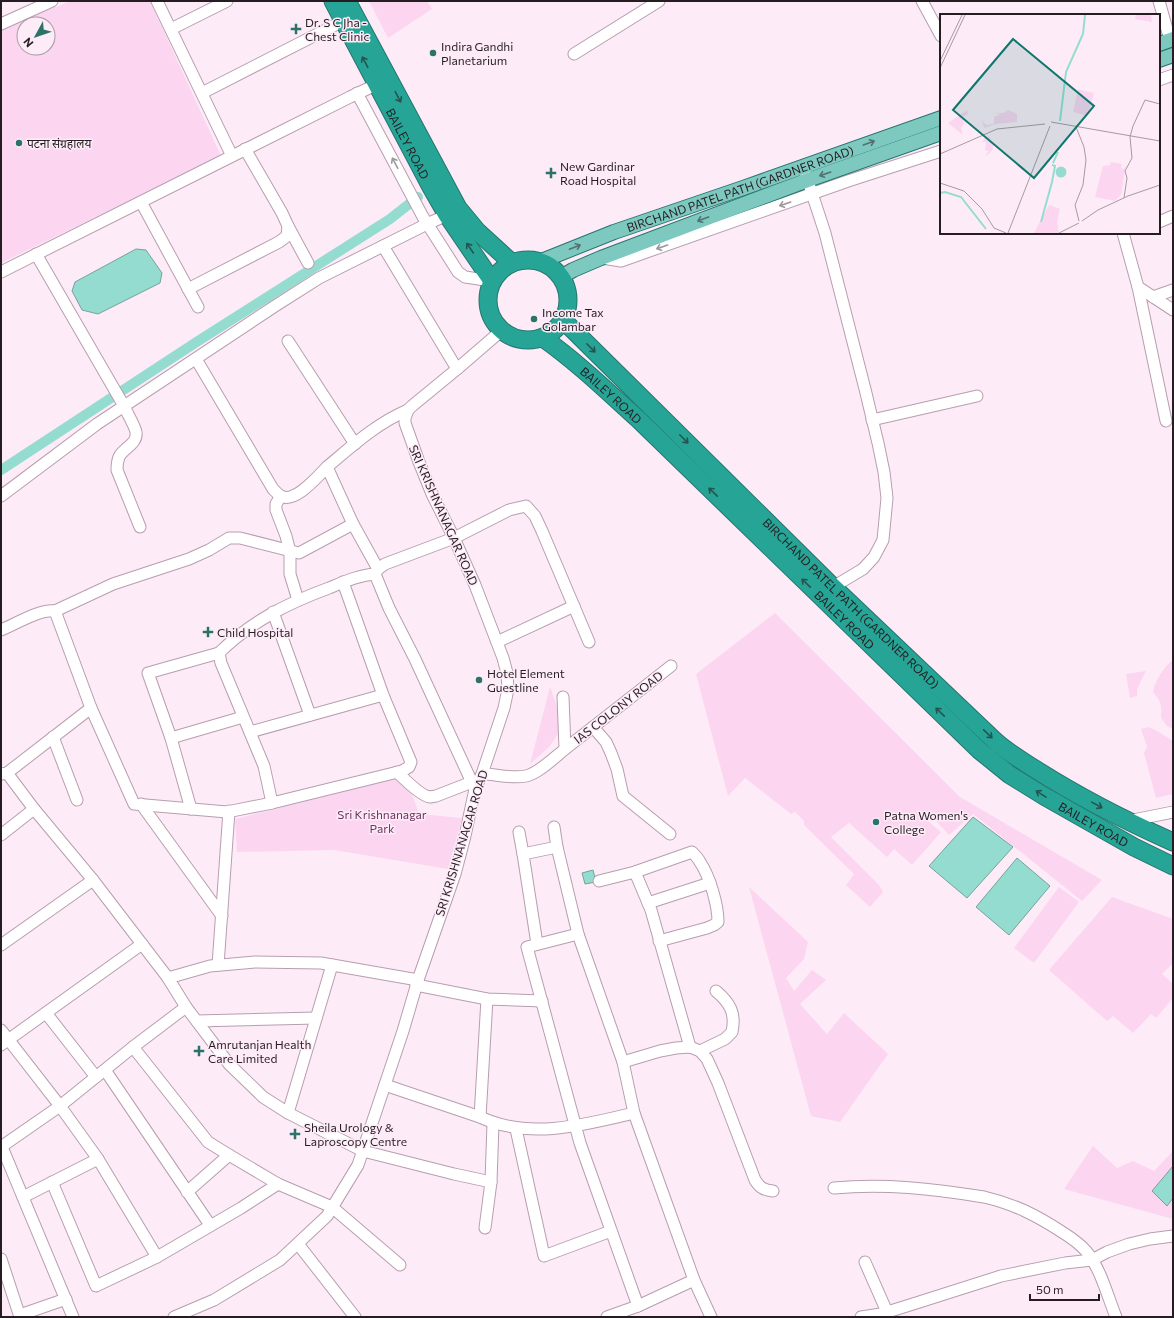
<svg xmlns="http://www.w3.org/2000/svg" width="1174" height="1318" font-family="Commissioner,'Noto Sans Devanagari',sans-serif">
	<rect width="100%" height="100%" fill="#fdecf7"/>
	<g fill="#fcd5f0" fill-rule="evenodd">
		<path d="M71,1H150L221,156L1,263V28ZM24,24H48V48H24Z"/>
		<polygon points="369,1 427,1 432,9 388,38"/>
		<polygon points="775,613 960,797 1102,880 1082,901 973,814 949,835 927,811 923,817 941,832 912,865 894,849 887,857 849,823 831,837 879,885 883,892 870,907 846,885 854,874 804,825 804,821 795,812 791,814 745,778 728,796 696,674"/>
		<path d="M1173,660V729L1167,726L1161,718C1162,704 1161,702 1153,692C1155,680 1164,667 1173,660Z"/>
		<polygon points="1146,671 1137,689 1137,696 1130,698 1126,674"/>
		<polygon points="550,687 559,712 558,734 549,747 530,764"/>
		<path d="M1148,727C1157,730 1165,736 1173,741V794L1156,798L1144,753L1147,747L1141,729Z"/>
		<polygon points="406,776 419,814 462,818 448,869 334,850 237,852 235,819"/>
		<polygon points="749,887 808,942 804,959 786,978 794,991 812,970 826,980 800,1004 827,1034 844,1013 888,1054 840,1122 811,1116"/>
		<polygon points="1059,887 1079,902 1034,963 1014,948"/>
		<polygon points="1112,897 1173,919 1173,951 1171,953 1173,955 1173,963 1162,974 1173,984 1173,998 1156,1018 1151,1014 1133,1033 1113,1016 1107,1021 1049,970"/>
		<polygon points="1093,1146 1117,1168 1133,1161 1154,1171 1173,1151 1173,1219 1064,1189"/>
	</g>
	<g fill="#95dcd0" stroke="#74a39c">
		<polygon points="136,249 146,250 162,273 160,283 98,314 82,310 72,291 75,282"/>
		<polygon points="973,817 1013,847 967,898 929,866"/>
		<polygon points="1017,858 1050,886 1009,935 976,907"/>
		<polygon points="593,870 596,882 585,884 582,873"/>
		<polygon points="1173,1166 1173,1198 1167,1206 1152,1191"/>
	</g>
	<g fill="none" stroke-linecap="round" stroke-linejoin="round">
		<polyline stroke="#95dcd0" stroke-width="10" points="1,470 195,343 390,219 418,197"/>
		<defs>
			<g id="minor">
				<polyline points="157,1 232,156"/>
				<polyline points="922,1 941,36"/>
				<polyline points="1159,1 1170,40"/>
				<polyline points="1,24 52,1"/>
				<polyline points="171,29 227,1"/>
				<polyline points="574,54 659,1"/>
				<polyline points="1159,80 1173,75"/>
				<polyline points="202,93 343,21"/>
				<polyline points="357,93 423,217 458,272 465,277 492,281"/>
				<polyline points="805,172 825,233 865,389 878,443 884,472 887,498 883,540 874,557 863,569 833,587"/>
				<polyline points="141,202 198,307"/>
				<polyline points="1159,222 1173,216"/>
				<polyline points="288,226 308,263"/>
				<polyline points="1123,233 1138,287 1173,310"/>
				<polyline points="383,246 457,369"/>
				<path d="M36,254L124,406C127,413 135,426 136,432C138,444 123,448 119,457C117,462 117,465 117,470L140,527"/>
				<polyline points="602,258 621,261 848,181 941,151"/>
				<polyline points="1,272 350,97 382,82"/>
				<polyline points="1138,287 1166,421"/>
				<polyline points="188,289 279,242 287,236 288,226 282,213 245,149"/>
				<polyline points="1153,297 1173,290"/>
				<polyline points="288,341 355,444"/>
				<path d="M196,359L273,489C275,491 278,494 280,496C295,504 317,477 327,467L353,524L378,569"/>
				<polyline points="872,420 977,396"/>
				<path d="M327,467C352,446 377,423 408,410"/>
				<polyline points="1,496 97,424 275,306 319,278 427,224 447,215"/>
				<polyline points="281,496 276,504 276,510 286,536 290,552 290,574 298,600"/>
				<polyline points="55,611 113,584 189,559 209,550 229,538 240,538 299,553 353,524"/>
				<polyline points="273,612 310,715"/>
				<path d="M1,630C16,624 39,609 55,611L91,708"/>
				<polyline points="497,642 574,606"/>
				<polyline points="593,727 606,742 611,753 617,769 623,796 670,834"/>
				<polyline points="250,732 383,695"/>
				<polyline points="53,737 77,800"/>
				<polyline points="171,738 243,717"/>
				<polyline points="565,749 671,666"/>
				<path d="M397,772C404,779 421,796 430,797C430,797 436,796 436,796L472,782"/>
				<polyline points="7,773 34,809"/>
				<polyline points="1,774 7,773 91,708 134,804 227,812 272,803 402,771 409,767 411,762 383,695 343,582"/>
				<path d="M482,774C496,774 512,779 526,776C539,773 555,757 565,749L563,697"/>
				<polyline points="475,789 415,659 389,608 375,574 378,569 385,564 454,538 509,510 526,506 535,516 542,531 589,642"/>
				<path d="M272,803L264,766L221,663L219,653C250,622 288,603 329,588C344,582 359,575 375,574"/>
				<polyline points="141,804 222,916"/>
				<polyline points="191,809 171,738 148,673 219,653"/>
				<polyline points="1128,821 1173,812"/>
				<polyline points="554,827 557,847 578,934 623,1062 634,1113 694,1280 711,1317"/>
				<polyline points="519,832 523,854"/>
				<polyline points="1,835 34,809 93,880 168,978 186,1007 229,1064 263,1097 288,1113 363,1151 454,1174 491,1182"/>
				<polyline points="635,872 651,910 690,1047"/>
				<path d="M599,881L635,872L692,852C695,855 698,858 700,862C710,877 718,905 718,922L714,925L707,928L659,941"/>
				<polyline points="648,903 710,883"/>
				<polyline points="578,934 527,947 580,1143 638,1306"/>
				<polyline points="537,944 523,854 557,847"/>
				<polyline points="1,945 93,880"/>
				<polyline points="218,965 229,811"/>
				<polyline points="168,978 210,966 255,962 321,963 418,980"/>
				<polyline points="416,985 487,999 542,1001"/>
				<polyline points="46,1013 96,1077"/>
				<polyline points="197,1021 316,1018"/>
				<polyline points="1,1030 60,1106 98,1159 157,1257"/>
				<polyline points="1,1045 142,944"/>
				<polyline points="133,1047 208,1142 229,1155 278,1184 332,1207 400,1265"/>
				<path d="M700,1051L725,1039L732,1032C736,1013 730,1003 716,991"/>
				<path d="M623,1062L660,1051L676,1048L690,1047L700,1051L707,1059L718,1083L755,1180C760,1188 764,1190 773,1191"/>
				<polyline points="105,1070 210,1225"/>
				<path d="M385,1085L480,1117C529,1140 584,1125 634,1113"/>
				<polyline points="288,1113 332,965"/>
				<polyline points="480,1117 487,999"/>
				<polyline points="516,1129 544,1256 611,1231"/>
				<polyline points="1,1147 60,1106 133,1047 186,1007"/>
				<polyline points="2,1147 73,1317"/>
				<polyline points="52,1182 96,1286 157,1257 241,1208 278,1184"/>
				<path d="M834,1188C884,1183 934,1189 984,1197C1014,1204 1036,1215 1062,1232C1070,1237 1079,1243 1086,1251C1101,1269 1107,1295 1116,1317"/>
				<polyline points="187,1192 229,1155"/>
				<polyline points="23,1197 98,1159"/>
				<polyline points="485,1228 491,1182 493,1123"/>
				<polyline points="298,1244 355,1317"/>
				<polyline points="1,1259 20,1317"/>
				<polyline points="865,1262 887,1312"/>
				<polyline points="20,1315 66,1299"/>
				<polyline points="174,1317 214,1300 280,1260 327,1216 358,1165 403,1031 418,980 455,874 465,836 475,789 482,774 504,708 508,689 507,673 503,658 475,585 454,538 432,494 419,462 405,423 405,418 408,410 412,406 457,369 501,331"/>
				<polyline points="607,1317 638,1306 694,1280"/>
				<polyline points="861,1317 881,1314 913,1304 1001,1276 1065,1263 1092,1260 1107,1252 1129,1244 1150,1239 1173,1236"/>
			</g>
			<g id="major">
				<polyline points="1159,44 1173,39"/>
				<polyline points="1159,60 1173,55"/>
				<path id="s1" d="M539,262L614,232L743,188L941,118"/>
				<polyline points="561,277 573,270 601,258 808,180 941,133"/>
			</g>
			<g id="highway">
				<path id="s2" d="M333,1L431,187L447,215L492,281"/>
				<polyline points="347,1 458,208 477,231 512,263"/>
				<circle cx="528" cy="300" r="40"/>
				<path id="s3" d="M563,320L833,587L995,741C1007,752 1021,760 1035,769C1079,797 1126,821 1173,842"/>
				<path id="s4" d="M543,338C577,362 607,391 638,419L979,750L1010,775L1044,796L1134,847L1173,866"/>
			</g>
		</defs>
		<use href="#minor" stroke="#b79eaf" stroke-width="13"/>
		<use href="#major" stroke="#26756e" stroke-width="16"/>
		<use href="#highway" stroke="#26756e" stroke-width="19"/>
		<use href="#minor" stroke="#fff" stroke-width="11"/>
		<use href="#major" stroke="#7dc9c0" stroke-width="14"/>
		<use href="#highway" stroke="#26a596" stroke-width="17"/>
	</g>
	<defs><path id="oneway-shaft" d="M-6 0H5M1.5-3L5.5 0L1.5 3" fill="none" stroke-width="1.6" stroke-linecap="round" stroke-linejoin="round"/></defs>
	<g stroke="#265351">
		<use href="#oneway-shaft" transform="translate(365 62) rotate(-118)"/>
		<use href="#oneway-shaft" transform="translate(398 97) rotate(62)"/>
		<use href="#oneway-shaft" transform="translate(470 248) rotate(-124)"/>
		<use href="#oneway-shaft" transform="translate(591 348) rotate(45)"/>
		<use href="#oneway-shaft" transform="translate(684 439) rotate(45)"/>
		<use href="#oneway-shaft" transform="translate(713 492) rotate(-136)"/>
		<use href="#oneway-shaft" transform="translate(806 583) rotate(-136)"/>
		<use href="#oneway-shaft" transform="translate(940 712) rotate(-136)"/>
		<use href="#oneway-shaft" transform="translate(988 734) rotate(44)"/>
		<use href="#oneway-shaft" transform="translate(1041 794) rotate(-148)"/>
		<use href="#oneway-shaft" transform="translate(1097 805) rotate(29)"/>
	</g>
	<g stroke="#527372">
		<use href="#oneway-shaft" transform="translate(869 143) rotate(-20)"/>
		<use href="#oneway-shaft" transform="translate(825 174) rotate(161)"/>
		<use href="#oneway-shaft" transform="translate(703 219) rotate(160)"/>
		<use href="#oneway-shaft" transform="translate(575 247) rotate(-21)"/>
	</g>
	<g stroke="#9d999c">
		<use href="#oneway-shaft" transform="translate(395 163) rotate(-118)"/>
		<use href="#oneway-shaft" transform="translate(785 204) rotate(161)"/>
		<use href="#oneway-shaft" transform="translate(662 247) rotate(161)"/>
	</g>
	<g fill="#2b7268" stroke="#fdecf7" stroke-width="1.5">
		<path d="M294 23h4v4h4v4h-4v4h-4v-4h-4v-4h4z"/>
		<circle cx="433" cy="53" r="4"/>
		<circle cx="19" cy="143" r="4"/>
		<path d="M549 167h4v4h4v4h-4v4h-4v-4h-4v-4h4z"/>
		<circle cx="534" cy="319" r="4"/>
		<path d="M206 626h4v4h4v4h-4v4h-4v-4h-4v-4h4z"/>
		<circle cx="479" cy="680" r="4"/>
		<circle cx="876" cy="822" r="4"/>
		<path d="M197 1045h4v4h4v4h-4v4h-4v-4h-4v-4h4z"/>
		<path d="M293 1128h4v4h4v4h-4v4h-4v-4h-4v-4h4z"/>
	</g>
	<g text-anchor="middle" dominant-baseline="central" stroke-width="3" stroke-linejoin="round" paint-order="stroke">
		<g font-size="12" fill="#261d23" stroke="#fdecf7" text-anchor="start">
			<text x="305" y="22">Dr. S C Jha -<tspan x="305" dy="14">Chest Clinic</tspan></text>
			<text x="441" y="46">Indira Gandhi<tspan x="441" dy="14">Planetarium</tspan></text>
			<text x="27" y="143">पटना संग्रहालय</text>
			<text x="560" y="166">New Gardinar<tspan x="560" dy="14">Road Hospital</tspan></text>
			<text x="542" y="312">Income Tax<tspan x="542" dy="14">Golambar</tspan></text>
			<text x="217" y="632">Child Hospital</text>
			<text x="487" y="673">Hotel Element<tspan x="487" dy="14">Guestline</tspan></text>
			<text x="884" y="815">Patna Women's<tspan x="884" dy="14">College</tspan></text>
			<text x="208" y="1044">Amrutanjan Health<tspan x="208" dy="14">Care Limited</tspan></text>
			<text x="304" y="1127">Sheila Urology &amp;<tspan x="304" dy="14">Laproscopy Centre</tspan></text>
		</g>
		<g font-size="12" fill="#261d23" stroke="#fdecf7">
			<text stroke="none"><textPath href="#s2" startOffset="161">BAILEY ROAD</textPath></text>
			<text stroke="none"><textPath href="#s1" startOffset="214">BIRCHAND PATEL PATH (GARDNER ROAD)</textPath></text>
			<text stroke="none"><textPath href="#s4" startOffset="89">BAILEY ROAD</textPath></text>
			<text transform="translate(444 515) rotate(66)">SRI KRISHNANAGAR ROAD</text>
			<text stroke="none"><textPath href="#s3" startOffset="404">BIRCHAND PATEL PATH (GARDNER ROAD)</textPath></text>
			<text stroke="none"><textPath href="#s4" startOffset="413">BAILEY ROAD</textPath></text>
			<text transform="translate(618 707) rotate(-38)">IAS COLONY ROAD</text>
			<text stroke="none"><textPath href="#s4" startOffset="737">BAILEY ROAD</textPath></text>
			<text transform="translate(461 843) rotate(-73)">SRI KRISHNANAGAR ROAD</text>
		</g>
		<g font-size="12" fill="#6f3360" stroke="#fdecf7">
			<text x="382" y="814">Sri Krishnanagar<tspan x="382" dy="14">Park</tspan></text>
		</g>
	</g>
	<g transform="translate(940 14)">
		<rect width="220" height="220" fill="#fdecf7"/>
		<path d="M196,1H211L212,8L195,5ZM138,75L154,79L148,102L133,98ZM27,96L28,100L23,103L24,110L21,114L23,121L8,109ZM68,96L77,100V108L56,110L44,114L42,106L46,111L54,110V103L60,100L54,99H63ZM46,122L51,124L46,127L50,126L53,129V135L48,141L46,140L49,137L45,136L46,128H42ZM171,148L182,150L181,154L184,155L186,150L181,181L175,187L155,183L163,152L170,151ZM109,191L120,195L117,208L119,219H94Z" fill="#fcd5f0"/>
		<path d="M115.5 158a5.5 5.5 0 1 1 11 0a5.5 5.5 0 1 1-11 0Z" fill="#95dcd0"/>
		<path fill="none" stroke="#95dcd0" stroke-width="2" d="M120,107L126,58L143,20L145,1M113,149L118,138M0,179L5,178L21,183L46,215M101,208L112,168L115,152L112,151"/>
		<path fill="none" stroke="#a799a2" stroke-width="1" d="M0,47L22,1M0,54L25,1M111,108L220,127M136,113L144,133L146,146L143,171L135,191L139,207M0,140L57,115L105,110M0,169L24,177L42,195L54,214L66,219M184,184L187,164L185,157L192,144L190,123L193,112L205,86L220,90M142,207L158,196L188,182L220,171M68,219L110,112M119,219L139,209"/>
		<path fill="#0f766e" fill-opacity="0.15" stroke="#0f766e" stroke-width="2" d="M73,25L154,92L94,164L13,96Z"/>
		<rect width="220" height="220" fill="none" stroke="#261d23" stroke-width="2"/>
	</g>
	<rect width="1174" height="1318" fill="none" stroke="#261d23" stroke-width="4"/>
	<g transform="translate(36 36) rotate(230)"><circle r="19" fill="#fdecf7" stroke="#a799a2"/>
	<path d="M0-3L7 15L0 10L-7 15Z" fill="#2b7268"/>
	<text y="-6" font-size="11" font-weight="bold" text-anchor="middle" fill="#261d23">N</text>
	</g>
	<path d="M1030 1294v6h69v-6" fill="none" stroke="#261d23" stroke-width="2"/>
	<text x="1036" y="1294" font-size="12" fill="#261d23" stroke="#fdecf7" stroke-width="3" paint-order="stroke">50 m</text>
</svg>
